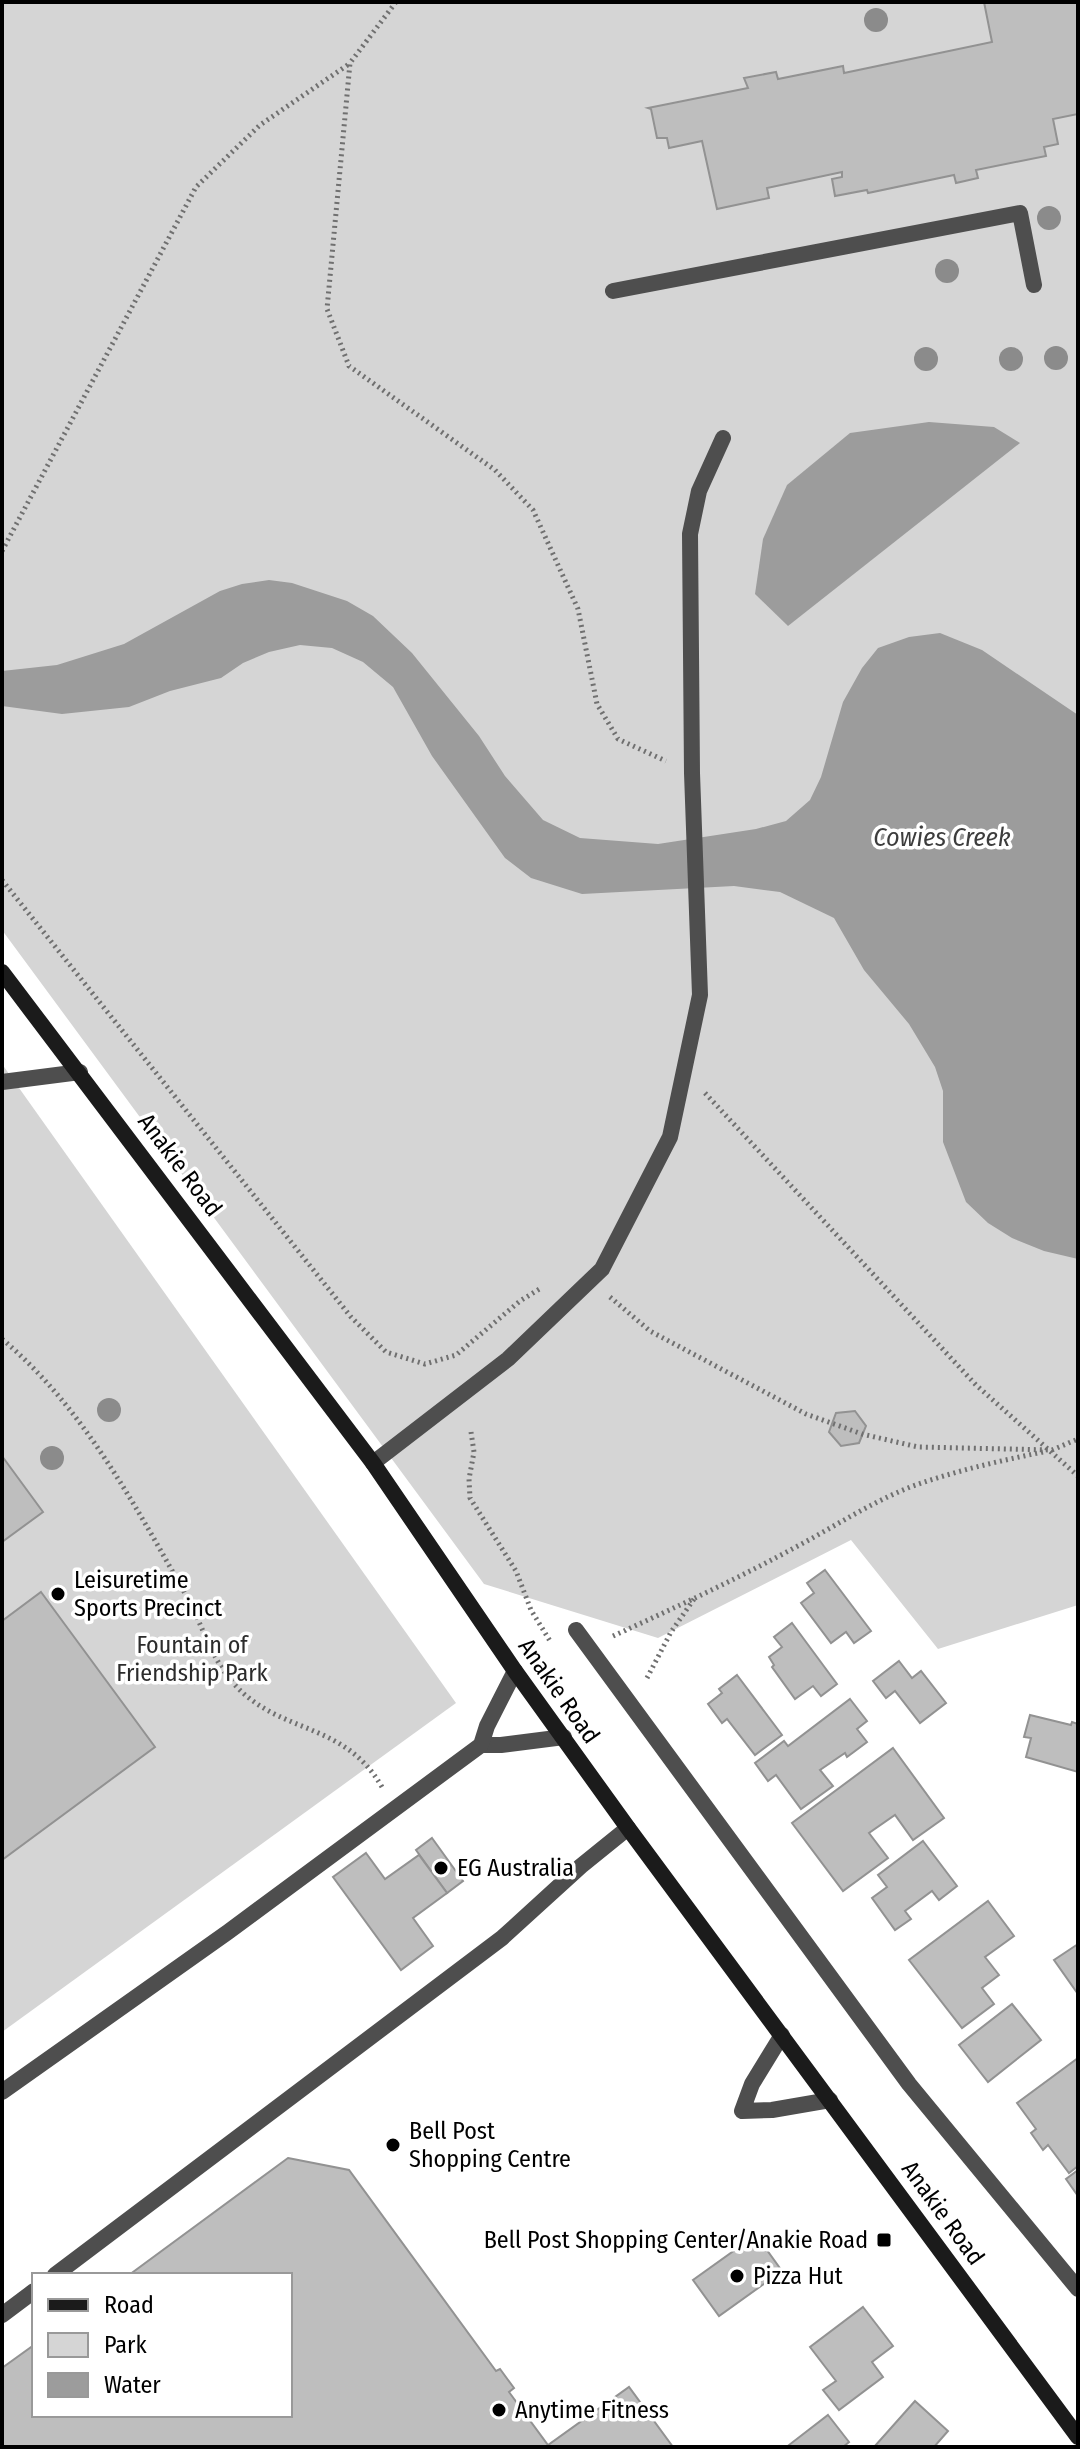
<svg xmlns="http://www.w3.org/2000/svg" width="1080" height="2449" font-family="'Fira Sans Condensed',sans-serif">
	<rect width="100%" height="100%" fill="#fff"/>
	<g fill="#d5d5d5">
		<polygon points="2,2 1078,2 1078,1605 938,1649 851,1540 658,1638 484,1584 2,930"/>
		<polygon points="2,1064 456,1703 2,2032"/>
	</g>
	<g fill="#9c9c9c">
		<polygon points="929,422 994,427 1020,443 788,626 755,594 763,539 787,485 850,433"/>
		<polygon points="269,580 292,583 347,601 373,616 412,653 479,736 505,776 543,820 580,838 658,844 756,829 786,821 810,800 821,777 843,702 862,668 878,648 909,637 940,633 982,650 1078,715 1078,1259 1044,1251 1012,1238 988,1223 966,1202 943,1142 943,1091 935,1067 909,1024 864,970 834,918 780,892 734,886 582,894 531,878 505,858 432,756 393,687 363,662 332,648 300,645 269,652 243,663 221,678 170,691 129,707 62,714 2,706 2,671 57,665 124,644 220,591 242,584"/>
	</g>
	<g fill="#bebebe" stroke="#929292" stroke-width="2">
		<polygon points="984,2 1078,2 1078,114 1053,119 1058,144 1044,147 1046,156 976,170 978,178 956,183 954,175 868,193 867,190 835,196 832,179 842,177 842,172 767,188 769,198 717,209 702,141 669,148 667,138 657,138 651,109 648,108 748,88 744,78 776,72 778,79 843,66 844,73 992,42"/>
		<polygon points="855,1411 866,1426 859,1443 841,1446 829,1432 836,1413"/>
		<polygon points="2,1456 43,1512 2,1542"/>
		<polygon points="825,1570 871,1631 854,1643 846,1632 831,1643 801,1603 814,1593 807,1583"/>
		<polygon points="41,1592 155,1747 2,1860 2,1621"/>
		<polygon points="792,1623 837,1684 821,1696 813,1686 795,1699 772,1667 774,1665 769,1657 782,1647 774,1637"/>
		<polygon points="899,1661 912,1678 921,1671 946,1703 920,1723 895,1691 886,1698 873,1681"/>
		<polygon points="737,1675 782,1735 755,1755 727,1719 722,1723 708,1704 722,1693 719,1689"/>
		<polygon points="850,1699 867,1721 857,1729 867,1742 847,1757 845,1753 820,1770 833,1786 801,1809 776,1775 768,1781 755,1763 784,1741 788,1746"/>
		<polygon points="1030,1715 1071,1725 1072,1722 1078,1724 1078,1772 1026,1757 1031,1738 1024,1737"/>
		<polygon points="893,1748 944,1818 913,1840 895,1815 869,1833 888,1858 843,1891 792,1823"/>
		<polygon points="432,1838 463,1881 447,1893 416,1850"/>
		<polygon points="923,1841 957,1886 939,1900 932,1891 905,1911 911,1919 895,1930 872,1898 887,1887 878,1875"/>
		<polygon points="366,1853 385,1879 419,1855 447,1893 413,1918 433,1946 401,1970 333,1877"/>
		<polygon points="988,1901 1014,1936 985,1957 999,1975 982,1988 994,2004 962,2028 909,1960"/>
		<polygon points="1078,1944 1078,1994 1054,1960"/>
		<polygon points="1012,2004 1041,2040 988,2082 959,2045"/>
		<polygon points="1078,2058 1078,2166 1069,2173 1048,2145 1043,2150 1031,2133 1036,2129 1017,2103"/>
		<polygon points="288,2158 349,2170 496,2371 500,2369 514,2388 509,2392 548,2445 629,2387 673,2447 2,2447 2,2368 34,2345 34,2415 290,2415 290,2275 129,2275"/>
		<polygon points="1078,2170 1078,2196 1066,2179"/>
		<polygon points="756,2235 782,2271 719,2316 693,2280"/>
		<polygon points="863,2307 893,2346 872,2362 883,2377 839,2410 823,2390 836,2381 810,2347"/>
		<polygon points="915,2401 948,2431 934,2447 874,2447"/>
		<polygon points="828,2415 849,2442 843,2447 791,2447 789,2445"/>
	</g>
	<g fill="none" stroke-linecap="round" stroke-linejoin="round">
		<g stroke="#707070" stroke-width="5" stroke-dasharray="2 4" stroke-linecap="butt">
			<polyline points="396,2 350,63 327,309 349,366 495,470 533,510 578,609 597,704 618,739 666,761"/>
			<polyline points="2,551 196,187 260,125 349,64"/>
			<polyline points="2,880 351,1317 386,1352 425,1364 456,1355 520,1301 541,1288"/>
			<polyline points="705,1093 976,1385 1078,1476"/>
			<polyline points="610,1297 650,1331 806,1414 862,1434 918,1447 1052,1450 1078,1439"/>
			<path d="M2,1339C83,1407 134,1504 186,1595C203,1626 211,1659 235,1685C281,1735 344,1721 382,1787"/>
			<polyline points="471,1432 474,1452 469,1479 470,1498 516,1571 531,1610 550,1641"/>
			<path d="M613,1636C674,1608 735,1580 794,1548C834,1527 871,1502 913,1486C955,1471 999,1461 1043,1452"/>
			<polyline points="647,1678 671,1632 694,1599"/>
		</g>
		<g stroke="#4e4e4e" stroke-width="16">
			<polyline points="613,291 1020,213 1034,285"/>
			<polyline points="2,1082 80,1072"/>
			<polyline points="373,1463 508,1359 602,1269 670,1137 700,995 692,773 690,534 699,491 723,438"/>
			<polyline points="481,1745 501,1745 564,1737"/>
			<polyline points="782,2035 752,2084 742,2111 772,2110 830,2100"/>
			<polyline points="2,2092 228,1932 481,1745 487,1726 515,1671"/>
			<polyline points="55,2275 502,1938 581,1866 628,1828"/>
			<polyline points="2,2315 34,2291"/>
		</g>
		<polyline stroke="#4e4e4e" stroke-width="16" points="576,1630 909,2084 1078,2289"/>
		<polyline stroke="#1b1b1b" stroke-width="16" points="2,972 373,1463 515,1671 628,1828 1078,2437"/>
	</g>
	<g fill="#8b8b8b">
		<circle cx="876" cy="20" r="12"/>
		<circle cx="1049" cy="218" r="12"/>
		<circle cx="947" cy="271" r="12"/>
		<circle cx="1056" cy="358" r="12"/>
		<circle cx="926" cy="359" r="12"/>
		<circle cx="1011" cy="359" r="12"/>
		<circle cx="109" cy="1410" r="12"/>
		<circle cx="52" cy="1458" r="12"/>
	</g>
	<g fill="#000" stroke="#fff" stroke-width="3">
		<circle cx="58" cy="1594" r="8"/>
		<circle cx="441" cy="1868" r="8"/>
		<circle cx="393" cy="2145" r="8"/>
		<rect x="876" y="2232" width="16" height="16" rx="4"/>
		<circle cx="737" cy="2276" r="8"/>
		<circle cx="499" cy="2410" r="8"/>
	</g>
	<g text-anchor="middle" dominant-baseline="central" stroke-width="7" stroke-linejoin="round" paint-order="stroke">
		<g font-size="24" fill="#000" stroke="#fff">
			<text transform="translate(180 1165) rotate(53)">Anakie Road</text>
			<text transform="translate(559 1691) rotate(55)">Anakie Road</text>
			<text transform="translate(943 2213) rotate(54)">Anakie Road</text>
		</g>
		<g font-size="24" fill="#000" stroke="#fff" text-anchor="start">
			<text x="74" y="1580">Leisuretime<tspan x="74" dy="28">Sports Precinct</tspan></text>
			<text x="457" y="1868">EG Australia</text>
			<text x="409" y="2131">Bell Post<tspan x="409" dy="28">Shopping Centre</tspan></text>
			<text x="868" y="2240" text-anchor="end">Bell Post Shopping Center/Anakie Road</text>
			<text x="753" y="2276">Pizza Hut</text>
			<text x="515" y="2410">Anytime Fitness</text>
		</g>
		<g font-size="24" fill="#2c2c2c" stroke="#fff">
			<text x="192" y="1645">Fountain of<tspan x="192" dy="28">Friendship Park</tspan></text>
		</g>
		<g font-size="26" font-style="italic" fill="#3d3d3d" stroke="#fff">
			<text x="942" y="837">Cowies Creek</text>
		</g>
	</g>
	<rect width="1080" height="2449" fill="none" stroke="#000000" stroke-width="8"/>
	<rect x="32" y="2273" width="260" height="144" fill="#ffffff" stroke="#999999" stroke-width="2"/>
	<rect x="48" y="2299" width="40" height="12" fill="#1b1b1b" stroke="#999999" stroke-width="2"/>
	<text x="104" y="2313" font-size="24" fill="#000000">Road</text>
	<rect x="48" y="2333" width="40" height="24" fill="#d5d5d5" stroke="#999999" stroke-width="2"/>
	<text x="104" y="2353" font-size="24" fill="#000000">Park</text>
	<rect x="48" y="2373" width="40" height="24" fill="#9c9c9c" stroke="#999999" stroke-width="2"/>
	<text x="104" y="2393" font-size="24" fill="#000000">Water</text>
</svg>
